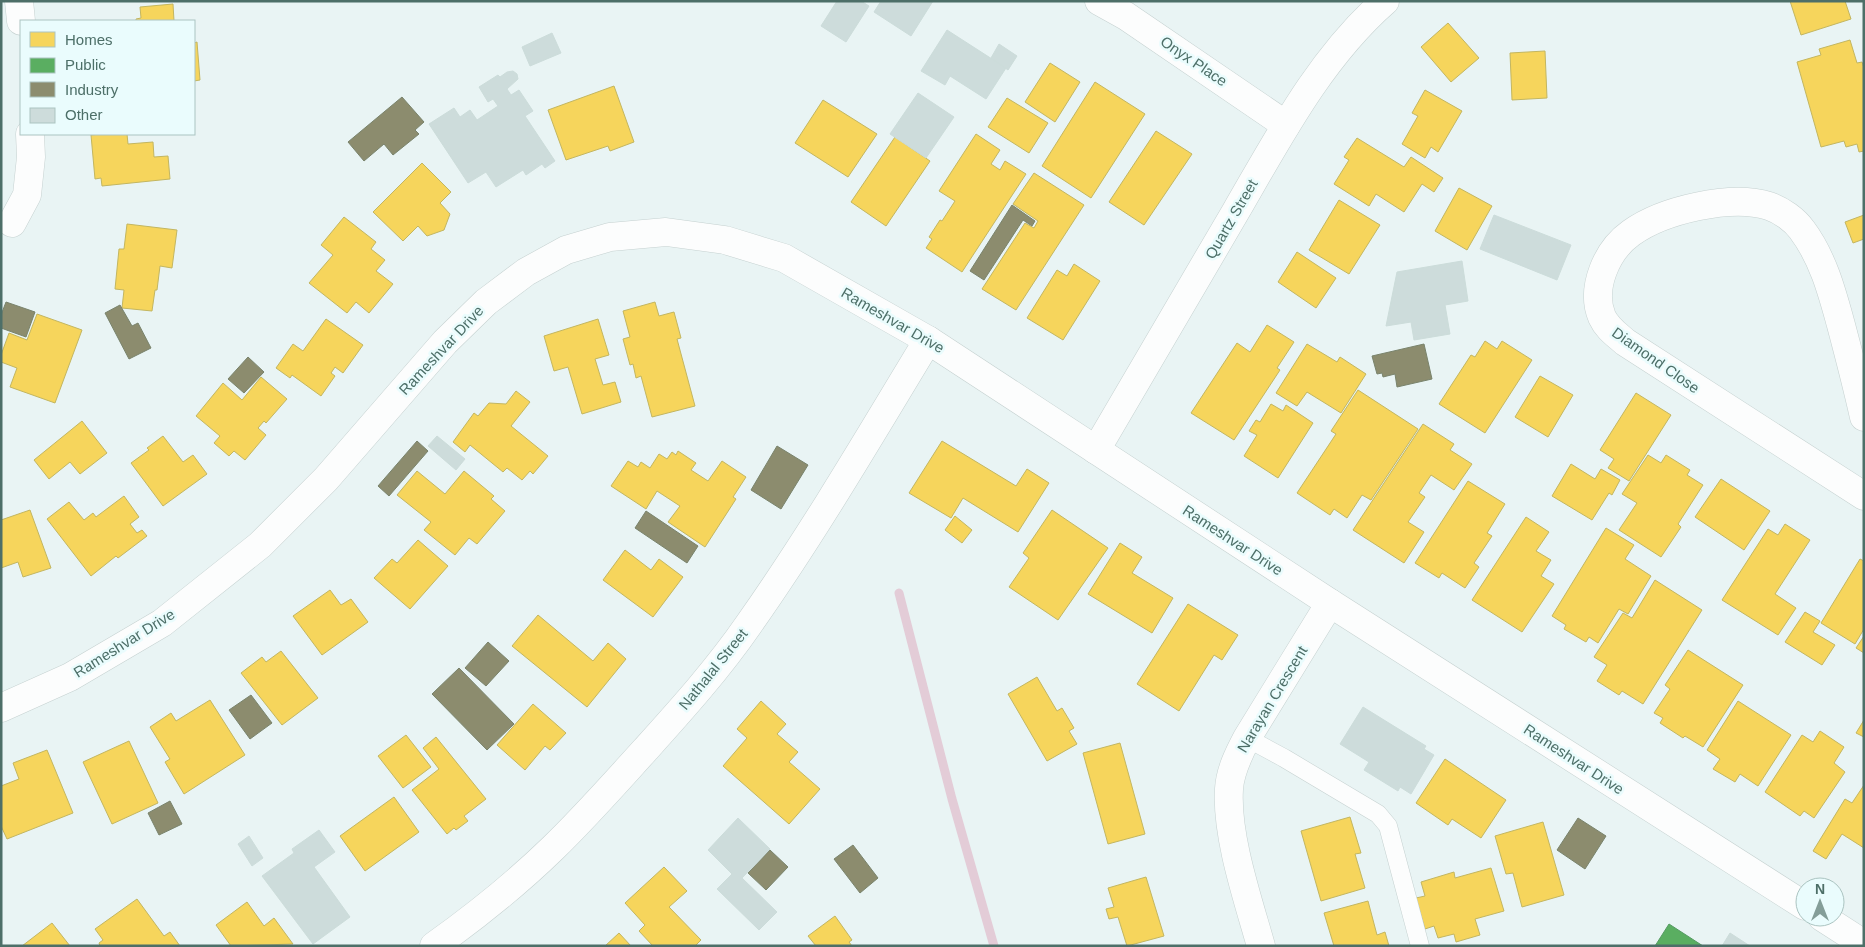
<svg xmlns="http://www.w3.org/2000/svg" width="1865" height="947" font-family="Helvetica,sans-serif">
	<rect width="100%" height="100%" fill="#e9f4f4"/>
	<g fill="#f6d55c" stroke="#c3b660">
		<polygon points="1790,1 1845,1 1851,19 1801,35"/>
		<polygon points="173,4 174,21 136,21 136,19 141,18 140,7"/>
		<polygon points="1448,23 1479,58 1451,82 1421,47"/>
		<polygon points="1850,40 1857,63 1862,62 1864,68 1864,151 1859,152 1857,144 1846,147 1844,141 1821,147 1797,62 1821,55 1819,49"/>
		<polygon points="197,42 200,80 194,81 194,43"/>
		<polygon points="1545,51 1547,98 1512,100 1510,53"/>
		<polygon points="1050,63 1080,82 1055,122 1025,102"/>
		<polygon points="1095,82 1145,114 1091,198 1042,166"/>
		<polygon points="614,86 634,142 610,151 608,146 566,160 548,110"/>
		<polygon points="1425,90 1462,111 1438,152 1431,147 1425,158 1402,144 1418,116 1412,113"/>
		<polygon points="1007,98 1048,123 1029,153 988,127"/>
		<polygon points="823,100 877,134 848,177 795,143"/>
		<polygon points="1156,131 1192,154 1144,225 1109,202"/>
		<polygon points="100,134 127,134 128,144 153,142 154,157 168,156 170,179 102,186 101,178 95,179 91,135"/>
		<polygon points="976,134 1000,150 991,164 1000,170 1005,161 1026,174 962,272 926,248 932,239 929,237 940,220 942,221 955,201 939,191"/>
		<polygon points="895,137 930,161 886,226 851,202"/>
		<polygon points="1357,138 1404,167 1411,157 1443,178 1434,192 1422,184 1404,212 1376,194 1369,206 1334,184 1349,160 1344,157"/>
		<polygon points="422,163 451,192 440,203 450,214 444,230 427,236 418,226 403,241 373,212"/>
		<polygon points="1034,173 1084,205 1016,310 982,289 1025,223 1034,228 1038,221 1013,204"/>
		<polygon points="1459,188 1492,206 1467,250 1435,231"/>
		<polygon points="1339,200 1380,225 1349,274 1309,250"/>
		<polygon points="1864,215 1864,239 1853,243 1845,222"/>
		<polygon points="344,217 376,242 371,249 385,260 376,271 393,284 369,313 356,302 347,313 309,283 333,255 321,245"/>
		<polygon points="127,224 177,230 172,268 160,266 157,290 155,290 152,311 122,308 124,290 115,289 119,249 124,249"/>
		<polygon points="1297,252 1336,278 1316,308 1278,282"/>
		<polygon points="1074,264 1100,281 1063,340 1027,318 1057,270 1067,276"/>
		<polygon points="655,302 659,316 674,312 681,338 677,339 695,406 652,417 641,376 636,378 633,364 630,365 623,339 630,337 623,311"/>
		<polygon points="37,314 82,330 55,403 10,387 17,368 1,362 1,355 9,333 27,340"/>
		<polygon points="326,319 363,345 343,373 335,367 331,373 335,376 321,396 292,375 290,378 276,368 293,344 303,351"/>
		<polygon points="598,319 609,355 595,359 603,385 615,382 621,402 582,414 568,367 554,371 544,336"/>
		<polygon points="1267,325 1294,342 1277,368 1280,370 1234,440 1191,413 1237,343 1250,352"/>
		<polygon points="1485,341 1497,349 1502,341 1532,360 1485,433 1439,404 1471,355 1475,357"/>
		<polygon points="1307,344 1337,362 1340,357 1366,374 1341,413 1307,392 1297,406 1276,393"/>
		<polygon points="1540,376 1573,395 1548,437 1515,417"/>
		<polygon points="261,377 287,399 266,423 264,421 258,428 266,435 245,460 234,451 229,456 214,443 220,436 196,416 223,383 242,400"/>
		<polygon points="1358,390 1418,429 1371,500 1362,495 1347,518 1334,509 1330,515 1297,493 1336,434 1331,431"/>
		<polygon points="516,391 530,402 511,426 548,456 533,474 530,471 522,480 507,468 503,472 470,445 465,452 453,442 474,413 478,416 489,403 506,404"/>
		<polygon points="1636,393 1671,415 1629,481 1608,468 1614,459 1600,450"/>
		<polygon points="1271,404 1283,411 1286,405 1313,423 1278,478 1244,456 1257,435 1249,431 1256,420 1260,422"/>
		<polygon points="82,421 107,453 80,474 70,462 49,479 34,460"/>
		<polygon points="1423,424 1454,444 1450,450 1472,464 1454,490 1431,475 1419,493 1425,497 1408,522 1424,532 1404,563 1353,530"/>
		<polygon points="163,436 183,462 193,455 207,474 163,506 131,463 149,450 147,448"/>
		<polygon points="942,441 1016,486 1027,469 1049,483 1018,532 963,498 951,518 909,493"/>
		<polygon points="678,451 696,463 691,470 708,481 722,461 746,477 733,497 736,499 705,547 668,522 680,506 657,491 646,509 611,486 628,461 638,467 641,462 650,468 659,454 667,459 672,452 676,455"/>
		<polygon points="1648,455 1661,463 1666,455 1690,470 1687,475 1703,485 1678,524 1681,527 1661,557 1619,530 1637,503 1622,494"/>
		<polygon points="1571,464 1595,479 1601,469 1620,480 1612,495 1609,493 1592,520 1552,496"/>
		<polygon points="417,471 445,494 464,471 494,496 491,499 505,511 477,544 469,538 455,555 424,530 431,522 397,495"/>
		<polygon points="1721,479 1770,511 1744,550 1695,517"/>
		<polygon points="1468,481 1505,504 1487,533 1492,536 1474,563 1479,567 1465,588 1442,573 1439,578 1415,563"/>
		<polygon points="124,496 139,517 130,524 137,533 142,530 147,536 118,558 116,556 91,576 47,519 69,502 84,520 93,513 96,517"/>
		<polygon points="30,510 51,568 23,577 18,562 1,568 1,520"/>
		<polygon points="1052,510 1108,548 1058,620 1009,587 1029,558 1023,553"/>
		<polygon points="955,516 972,530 962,543 945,530"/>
		<polygon points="1526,517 1549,532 1536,551 1551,560 1541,576 1554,584 1522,632 1472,600"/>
		<polygon points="1785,524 1810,540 1775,594 1796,608 1778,635 1722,600 1768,529 1778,535"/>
		<polygon points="1606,528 1634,545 1625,559 1651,576 1628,614 1619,609 1598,643 1589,637 1586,642 1564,629 1566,625 1552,616"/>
		<polygon points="418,540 448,566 410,609 374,578 392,559 397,563"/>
		<polygon points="1120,543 1142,557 1132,573 1173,598 1152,633 1088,594"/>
		<polygon points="625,550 651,570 659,559 683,577 653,617 603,580"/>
		<polygon points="1860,559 1864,561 1864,629 1855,644 1821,623"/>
		<polygon points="1655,580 1702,610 1643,704 1622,691 1619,695 1597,681 1607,665 1594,657 1623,613 1632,618"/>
		<polygon points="330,590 341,605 351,599 368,622 322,655 293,616"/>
		<polygon points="1188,604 1238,635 1222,660 1214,655 1179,711 1137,684"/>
		<polygon points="1805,612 1820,621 1813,632 1835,645 1822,665 1785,642"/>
		<polygon points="538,615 593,661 608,643 626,659 587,707 512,646"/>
		<polygon points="1864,636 1864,653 1856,648"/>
		<polygon points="1688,650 1743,685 1703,747 1685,736 1683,738 1660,723 1663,718 1654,713 1670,689 1665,685"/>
		<polygon points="281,651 318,698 282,725 241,673 262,657 266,662"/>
		<polygon points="1037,677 1057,711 1062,708 1074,728 1069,731 1077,744 1047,761 1008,694"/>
		<polygon points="210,700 245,755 184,794 165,762 170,759 150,727 171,713 176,721"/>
		<polygon points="761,701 786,724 777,734 798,752 789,762 820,789 789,824 723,766 747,738 737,729"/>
		<polygon points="1738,701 1791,735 1758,786 1740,774 1735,782 1713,769 1720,759 1707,750"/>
		<polygon points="533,704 566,733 550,750 545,746 525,770 497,745"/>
		<polygon points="1864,720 1864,737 1856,733"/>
		<polygon points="1820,731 1844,747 1834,763 1845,772 1814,818 1804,811 1800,816 1765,792 1802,735 1813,742"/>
		<polygon points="406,735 431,767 403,788 378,756"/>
		<polygon points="436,737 486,799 464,816 468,821 456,830 454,828 447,834 412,790 439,769 423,748"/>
		<polygon points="129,741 158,803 112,824 83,762"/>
		<polygon points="1120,743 1145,834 1108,844 1083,753"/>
		<polygon points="47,750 73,813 7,839 1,826 1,786 19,779 13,763"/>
		<polygon points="1445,759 1506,800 1481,838 1452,819 1448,825 1416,803"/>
		<polygon points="1864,785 1864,848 1842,834 1826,859 1813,851 1845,799 1852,803"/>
		<polygon points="394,797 419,832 365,871 340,836"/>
		<polygon points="1350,817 1361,853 1355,854 1365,888 1321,901 1301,831"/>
		<polygon points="1543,822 1564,895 1522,907 1513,873 1506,874 1495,836"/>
		<polygon points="664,867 687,891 669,907 701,940 695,946 653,946 639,931 645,925 625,903"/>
		<polygon points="1491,868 1504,911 1475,919 1480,935 1456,942 1454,934 1438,938 1434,926 1425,929 1416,898 1425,896 1421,882 1454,872 1455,878"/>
		<polygon points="1146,877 1164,936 1127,946 1118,917 1109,919 1106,909 1114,907 1108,888"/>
		<polygon points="137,899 164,936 170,932 180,946 100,946 99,943 103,940 95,929"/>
		<polygon points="1368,901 1377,935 1385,932 1389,946 1334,946 1324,913"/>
		<polygon points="247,902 264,926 274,918 293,944 231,946 216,925"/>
		<polygon points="835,916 852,940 849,942 852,946 816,946 808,936"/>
		<polygon points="52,923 70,946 22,946"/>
		<polygon points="619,933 631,946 605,946"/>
	</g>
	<polygon fill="#5aae61" stroke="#569b63" points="1669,924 1703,946 1655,946"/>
	<g fill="#8c8c6e" stroke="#79836c">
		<polygon points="402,97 424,122 415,130 419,134 393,155 384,144 364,161 348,142"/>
		<polygon points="1012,205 1035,221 1032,226 1023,220 984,280 970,271"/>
		<polygon points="6,302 35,312 26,337 1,328 1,315"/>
		<polygon points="120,305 132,326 138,323 151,348 129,359 105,313"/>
		<polygon points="1424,344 1432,379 1397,387 1395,374 1383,377 1382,373 1377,374 1372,356"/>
		<polygon points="248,357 264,372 244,393 228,379"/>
		<polygon points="417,441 428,451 389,496 378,486"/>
		<polygon points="777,446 808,465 781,509 751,490"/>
		<polygon points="646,511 698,546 687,563 635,528"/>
		<polygon points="488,642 509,661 486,686 465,668"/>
		<polygon points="459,668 514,724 487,750 432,694"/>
		<polygon points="251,695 272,723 250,739 229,710"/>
		<polygon points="170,801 182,824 159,835 148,813"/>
		<polygon points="1578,818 1606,836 1585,869 1557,850"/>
		<polygon points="853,845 878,878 860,893 834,859"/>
		<polygon points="770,850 788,867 766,890 748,873"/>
	</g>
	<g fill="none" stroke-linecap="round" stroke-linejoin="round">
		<polyline stroke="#e3ccd7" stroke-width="9" points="899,593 952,799 994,946"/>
	</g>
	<g fill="#cddcdb" stroke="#ccdcda">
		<polygon points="837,1 861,1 869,6 846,42 821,26"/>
		<polygon points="881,1 933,1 911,36 874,12"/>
		<polygon points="947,30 1006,68 986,99 950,76 945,85 921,71"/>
		<polygon points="552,33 561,53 530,66 522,47"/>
		<polygon points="999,44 1017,56 1008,70 991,58"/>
		<polygon points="513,71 517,74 518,79 507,89 511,95 519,90 533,111 525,116 555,161 545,168 542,164 526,175 523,170 496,187 486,172 468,183 429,124 454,108 460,117 470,110 477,120 498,106 493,99 488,102 479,87 498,75 500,77 507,72"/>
		<polygon points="918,93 954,117 926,158 890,134"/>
		<polygon points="1494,215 1571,245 1557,280 1480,249"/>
		<polygon points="1462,261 1468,301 1445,305 1450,334 1414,340 1411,322 1386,326 1397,272"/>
		<polygon points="437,436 465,459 456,470 428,446"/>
		<polygon points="1363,707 1426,746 1424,749 1434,755 1411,794 1400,787 1398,791 1364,770 1369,762 1340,744"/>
		<polygon points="738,818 770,849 742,878 777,912 759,930 717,889 732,874 708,850"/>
		<polygon points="319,830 335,852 314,867 350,917 313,944 262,876 294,853 292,849"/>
		<polygon points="249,836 263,858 252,866 238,844"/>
		<polygon points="1730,933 1750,946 1722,946"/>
	</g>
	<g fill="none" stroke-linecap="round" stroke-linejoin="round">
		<defs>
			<polyline id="service" points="1247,738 1284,758 1378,814 1388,826 1420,946"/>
			<g id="minor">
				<polyline points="19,1 21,21"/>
				<polyline points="1099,1 1126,16 1286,125"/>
				<polyline points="12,223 27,195 31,157 30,134"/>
				<path d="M1864,417C1857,386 1849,355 1841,325C1832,292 1823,258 1802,230C1795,220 1781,210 1769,206C1731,194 1663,210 1631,233C1607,250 1590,288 1602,317C1607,328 1616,334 1625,342L1864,496"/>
				<path d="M1096,450C1143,370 1189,290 1236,211C1279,137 1320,58 1385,1"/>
				<polyline points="1,708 70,677 162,623 260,545 326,479 445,342 486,302 526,272 566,250 610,237 666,232 725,240 784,258 928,340 1330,603 1805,906"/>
				<polyline points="1822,917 1864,944"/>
				<path d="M434,946C476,916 516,884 553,848C585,817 615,783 645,750C681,710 718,669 749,624C813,533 870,436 928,340"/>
				<path d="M1261,946C1248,900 1226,836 1229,789C1230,771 1239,753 1247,738L1330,603"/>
			</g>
		</defs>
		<use href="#service" stroke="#c5d1d0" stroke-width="19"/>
		<use href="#minor" stroke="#c5d1d0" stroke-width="29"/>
		<use href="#service" stroke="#fcfdfd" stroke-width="18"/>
		<use href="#minor" stroke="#fcfdfd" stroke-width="28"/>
	</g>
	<g text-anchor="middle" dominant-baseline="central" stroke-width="5" stroke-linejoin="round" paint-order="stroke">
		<g font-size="15" fill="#4d6f68" stroke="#eafcfd">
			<text transform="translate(1194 61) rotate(34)">Onyx Place</text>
			<text transform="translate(1231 219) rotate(-60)">Quartz Street</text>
			<text transform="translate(893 320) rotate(30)">Rameshvar Drive</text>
			<text transform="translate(441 350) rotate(-47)">Rameshvar Drive</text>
			<text transform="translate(1656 360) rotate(35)">Diamond Close</text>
			<text transform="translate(1233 540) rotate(33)">Rameshvar Drive</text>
			<text transform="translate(124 643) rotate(-32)">Rameshvar Drive</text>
			<text transform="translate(713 669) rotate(-51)">Nathalal Street</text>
			<text transform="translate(1272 699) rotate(-59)">Narayan Crescent</text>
			<text transform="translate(1574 759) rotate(33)">Rameshvar Drive</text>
		</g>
	</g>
	<rect width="1865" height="947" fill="none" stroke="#4d6f68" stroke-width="5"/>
	<rect x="20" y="20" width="175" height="115" fill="#eafcfd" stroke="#abc4c1"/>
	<rect x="30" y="32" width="25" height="15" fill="#f6d55c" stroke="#abc4c1"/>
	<text x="65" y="45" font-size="15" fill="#4d6f68">Homes</text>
	<rect x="30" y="58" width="25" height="15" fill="#5aae61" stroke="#abc4c1"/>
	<text x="65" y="70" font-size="15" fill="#4d6f68">Public</text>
	<rect x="30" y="82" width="25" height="15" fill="#8c8c6e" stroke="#abc4c1"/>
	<text x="65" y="95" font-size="15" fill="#4d6f68">Industry</text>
	<rect x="30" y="108" width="25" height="15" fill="#cddcdb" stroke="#abc4c1"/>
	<text x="65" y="120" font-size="15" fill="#4d6f68">Other</text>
	<g transform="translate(1820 902)"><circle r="24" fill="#eafcfd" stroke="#abc4c1"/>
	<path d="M0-4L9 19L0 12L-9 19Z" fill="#849e99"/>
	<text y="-8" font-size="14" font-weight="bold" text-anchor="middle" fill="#4d6f68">N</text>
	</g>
</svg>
